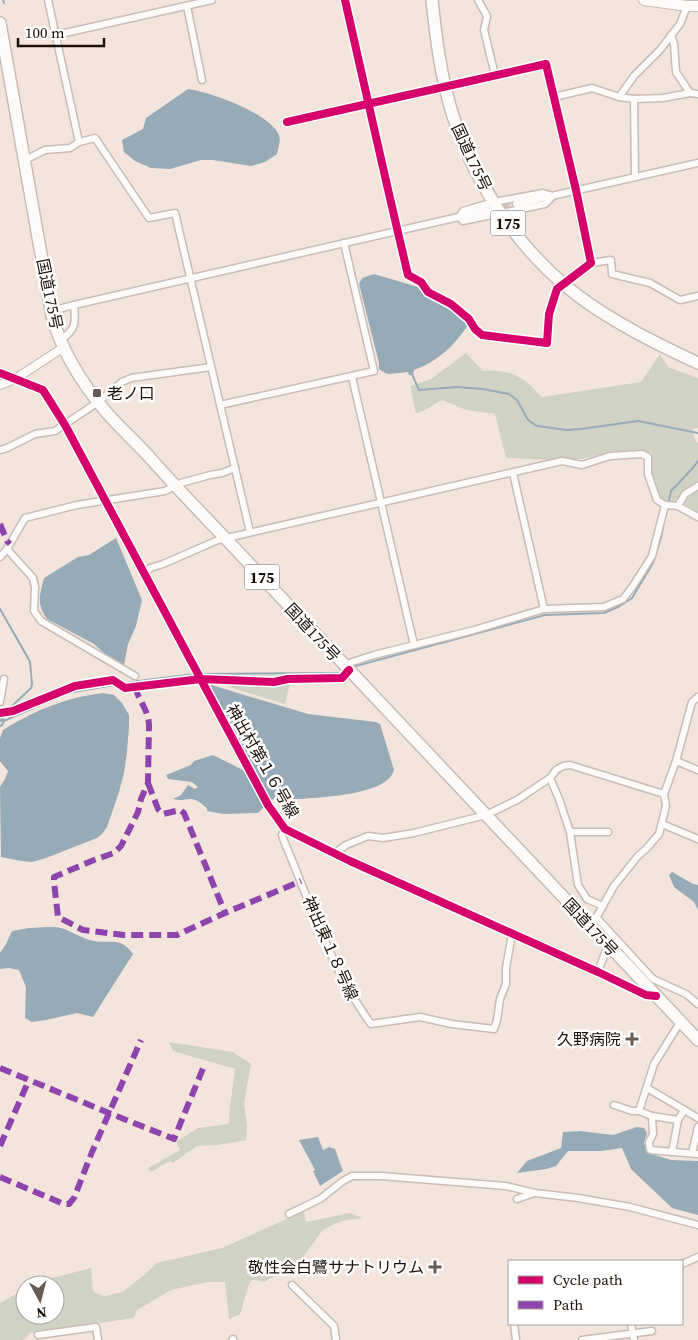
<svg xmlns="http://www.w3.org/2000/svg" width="698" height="1340" font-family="'Source Serif 4','Noto Sans JP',serif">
	<rect width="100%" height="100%" fill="#f4e5dc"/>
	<g fill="#d0d3c3">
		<path d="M466,353L483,371C502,369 517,373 531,386C535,389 537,394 542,397L641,382L660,354L668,367L698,378V428L692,429L696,441L698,443V516L695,510L677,499L671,503L661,498L651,470L652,453H608L582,459L551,460L506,458L495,414L466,410L442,400C433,404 426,412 416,413L410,386L431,379Z"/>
		<polygon points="292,675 285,704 213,682 209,676"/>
		<polygon points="169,1042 233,1052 251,1064 244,1104 247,1126 246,1140 218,1145 197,1146 173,1163 170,1161 151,1172 148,1168 180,1150 176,1142 198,1128 229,1124 230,1107 235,1069 173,1051"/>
		<polygon points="304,1211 306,1222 350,1213 363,1218 346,1220 334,1224 322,1231 298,1264 292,1270 283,1272 264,1282 256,1280 252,1280 249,1284 240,1314 229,1319 225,1282 207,1282 171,1290 137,1310 134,1318 30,1333 23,1340 0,1340 0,1303 25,1289 25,1315 55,1315 55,1285 33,1285 44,1280 91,1268 93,1290 95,1293 105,1296 123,1292 145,1274 157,1263 222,1248"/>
	</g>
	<g fill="#96aab8">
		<path d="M188,89C210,92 270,113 279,135C281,141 278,148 277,154L265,162L251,166L213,160H201L170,169L151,168L135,161L124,152L122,140L143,129L146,118Z"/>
		<path d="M374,274L418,287L425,295L447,307L468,325C455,345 437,362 414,370L413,375H409L408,372L389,374L385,373L379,369V363L359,284L362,278Z"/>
		<path d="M116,538L142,600L136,626L128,644L124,665L104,653L94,644L47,619C36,603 40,594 44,578L78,557L89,555Z"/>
		<path d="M208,684L308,714L376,722L380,724L394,770C387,798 304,798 280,800L268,799Z"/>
		<path d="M103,693L114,695L122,703L129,715V726L127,752L124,773L119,792L107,827L102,834L97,838L46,858L32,862L21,861L1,857L0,787L5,779L8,771L0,761V738L3,730C36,710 64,698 103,693Z"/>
		<path d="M213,755L243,770L247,775L264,807L258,813L224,814L207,811V808C202,804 196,798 189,799C181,800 182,801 173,799L181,795L188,785L195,789L198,787L192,782L168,779L166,775L191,765L194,761Z"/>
		<polygon points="672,872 693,884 698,885 698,910 694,902 674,887 669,875"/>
		<path d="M29,928C38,928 51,926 61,928C72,931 82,939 94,941C112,944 120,936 133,954L93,1017L77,1013L46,1020L32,1022L25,1018L26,987L19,970L9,968L0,969V953L6,944L12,931Z"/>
		<polygon points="637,1127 644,1128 647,1133 644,1143 648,1153 671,1160 698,1161 698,1215 672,1208 631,1169 622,1148 602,1151 568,1151 556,1166 546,1169 517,1173 527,1161 561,1148 563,1132 580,1131 613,1135"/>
		<polygon points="318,1137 323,1150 329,1147 335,1149 343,1171 320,1186 313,1171 315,1170 299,1140"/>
	</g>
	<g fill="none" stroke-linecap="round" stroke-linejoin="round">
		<g stroke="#96aab8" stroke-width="2">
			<polyline points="3,0 4,3"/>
			<polyline points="412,374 419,390 457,387 483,389 509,394 517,400 528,420 537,426 567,430 581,429 638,421 698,433"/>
			<polyline points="668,504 671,491 692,469 698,461"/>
			<polyline points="0,609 28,658 30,662 32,684 31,688 12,706 0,721"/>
			<polyline points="352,667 545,615 604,613 618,607 632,598 653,563 661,538 664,521"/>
			<polyline points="200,674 338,673"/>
			<polyline points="0,717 3,718 4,721 2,725 0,726"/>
			<polyline points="0,721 6,720 67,693 138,681 195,674"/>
		</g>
		<g stroke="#d4c5bc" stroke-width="6" stroke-dasharray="6 3" stroke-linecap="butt">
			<polyline points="495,209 516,204"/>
			<polyline points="562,286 579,273"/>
		</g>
		<defs>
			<g id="minor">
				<polyline points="48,0 79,142"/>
				<polyline points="345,0 408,275 421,282 428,292 451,304 469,319 475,329 482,335 547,343 549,314 557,289"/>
				<polyline points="478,0 487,16 484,30 495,75"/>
				<polyline points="187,6 202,80"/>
				<polyline points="56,35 212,0"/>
				<polyline points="671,35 674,44 676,72 690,93 698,94"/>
				<polyline points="554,97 592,88 619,97 634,76 660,50 680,24 687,6"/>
				<polyline points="619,97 634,99 663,98 690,93"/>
				<polyline points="634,99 635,177"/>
				<polyline points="287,122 546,64 576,190 591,263 579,273"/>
				<polyline points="25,160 45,150 70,148 79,142 95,138 149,218 175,213 250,532"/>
				<polygon points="543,193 553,196 545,204 463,221 459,217 463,211 494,202"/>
				<polyline points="516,204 698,163"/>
				<polyline points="591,263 611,260 612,274 650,283 680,300 698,296"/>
				<polyline points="51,311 74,305"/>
				<path d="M60,340C76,330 76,323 74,305L489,210"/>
				<polyline points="0,373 43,390 65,425 268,805 285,829 350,861 598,972 646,995 656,996"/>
				<polyline points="352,377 414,645"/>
				<polyline points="220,405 374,371 344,243"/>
				<polyline points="0,450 7,448 35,434 55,431 98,402 122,382 131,378 211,367"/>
				<polyline points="513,473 544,609"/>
				<polyline points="678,506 685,494 698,486"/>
				<polyline points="7,549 33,578 35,587 34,611 41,621 135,676"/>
				<polyline points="0,557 7,549 25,518 77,505 165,491 181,483 210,475 222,473 235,468"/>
				<polyline points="144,575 150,568 163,564 218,540 562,461 582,465 610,456 642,454 648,457 648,474 657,500 665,505 678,506 698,517"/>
				<polyline points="345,666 352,662 374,655 474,630 544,609 604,607 623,599 633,586 652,556 665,505"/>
				<polyline points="0,702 4,679"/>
				<polyline points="676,761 698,770"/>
				<polyline points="550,778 559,799 570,832 578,885 587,899 603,906"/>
				<polyline points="662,824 698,839"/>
				<path d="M285,829L282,835L284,841C310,902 332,971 371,1024L420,1017L452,1024L494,1029L497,1020L500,999L506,984V968L512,934"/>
				<polyline points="570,832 608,832"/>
				<polyline points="335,853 346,845 368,836 383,838 414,833 486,815 517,800 550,778 556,770 563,766 570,765 664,794"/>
				<polyline points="596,917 653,979 686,994 698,1004"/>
				<polyline points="591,927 614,886 638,856 647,848 659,834 666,806 664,794 676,761 692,702 698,697"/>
				<polyline points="598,972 608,945"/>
				<polyline points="647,1088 698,1118"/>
				<polyline points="614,1105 632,1111 639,1111 654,1064 681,1021"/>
				<polyline points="639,1111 652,1116 653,1134 649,1142 650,1150 698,1154"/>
				<polyline points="652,1116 678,1120"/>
				<polyline points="672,1152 678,1120 684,1110"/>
				<polyline points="692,1153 698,1127"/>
				<polyline points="517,1199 534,1193"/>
				<polyline points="289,1214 320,1199 343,1181 352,1176 381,1176 506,1186 535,1193 578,1198 630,1207 698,1225"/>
				<polyline points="682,1264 698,1257"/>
				<polyline points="292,1285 334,1326 336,1340"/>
				<polyline points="514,1324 516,1340"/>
				<polyline points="631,1324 634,1340"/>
				<polyline points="38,1335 96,1327 98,1340"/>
				<polyline points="233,1339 233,1340"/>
				<polyline points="582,1340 652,1331"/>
			</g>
			<polyline id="tertiary" points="0,385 15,379 64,347"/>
			<polyline id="primary" points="644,0 687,6 698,6"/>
			<g id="trunk">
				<path d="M432,0C436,39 441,78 453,116C473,179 515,244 567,287C604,318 654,343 698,363"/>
				<path d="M0,23L52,316C62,352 83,385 107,413C121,429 138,444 152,460C176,487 201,513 226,539L698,1040"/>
			</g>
		</defs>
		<use href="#minor" stroke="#c9bcb4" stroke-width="9"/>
		<use href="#tertiary" stroke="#c9bcb4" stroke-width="10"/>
		<use href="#primary" stroke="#c9bcb4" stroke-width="12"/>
		<use href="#trunk" stroke="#c9bcb4" stroke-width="14"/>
		<use href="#minor" stroke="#fdfbfa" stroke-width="6"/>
		<use href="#tertiary" stroke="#fdfbfa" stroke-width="8"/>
		<use href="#primary" stroke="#fdfbfa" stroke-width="10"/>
		<use href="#trunk" stroke="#fdfbfa" stroke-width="11"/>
		<g stroke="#8e44ad" stroke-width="6" stroke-dasharray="12 6" stroke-linecap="butt">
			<polyline points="0,524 7,541 10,544"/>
			<path d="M135,686C138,701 148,708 149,725L148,783L141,799L138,812L121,846L114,853L94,860L54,877V882L58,917L83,930L124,935H177L225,913L301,881"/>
			<polyline points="148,783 158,809 163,814 180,810 184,813 225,913"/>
			<polyline points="0,1068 109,1113 174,1139 204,1066"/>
			<polyline points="0,1146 29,1080"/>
			<polyline points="0,1177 64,1204 69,1204 74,1198 92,1152 141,1040"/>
		</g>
		<defs>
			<g id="cycleway">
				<path d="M287,122L546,64L576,190L591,263L557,289L549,314L547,343L482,335L475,329L469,319L451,304L428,292L421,282L408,275C386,183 366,92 345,0"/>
				<polyline points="0,373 43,390 65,425 268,805 285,829 350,861 598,972 646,995 656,996"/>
				<polyline points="0,713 13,711 75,686 113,680 125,688 201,679 274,682 288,679 342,678 349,670"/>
			</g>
		</defs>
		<use href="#cycleway" stroke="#fff" stroke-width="11"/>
		<use href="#cycleway" stroke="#d6006c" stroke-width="8"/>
	</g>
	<g fill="#685b53" stroke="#fff" stroke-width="2">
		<rect x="92" y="388" width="10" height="10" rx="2.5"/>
		<path d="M629.5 1031.5h5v5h5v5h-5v5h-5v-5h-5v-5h5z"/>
		<path d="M432.5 1259.5h5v5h5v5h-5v5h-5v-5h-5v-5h5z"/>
	</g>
	<g text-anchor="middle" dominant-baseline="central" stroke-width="5" stroke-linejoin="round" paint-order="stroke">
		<g fill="#fff" stroke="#605853" stroke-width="1">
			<rect x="490.5" y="210.5" width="35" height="25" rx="4"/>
			<rect x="244.5" y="564.5" width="35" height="25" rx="4"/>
		</g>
		<g font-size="15" font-weight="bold" fill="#1c1109">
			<text x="508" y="223">175</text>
			<text x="262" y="577">175</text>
		</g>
		<g font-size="16" fill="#1c1109" stroke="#fff">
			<text transform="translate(472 157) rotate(65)">国道175号</text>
			<text transform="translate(50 294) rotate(78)">国道175号</text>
			<text transform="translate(313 632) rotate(47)">国道175号</text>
			<text transform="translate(263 761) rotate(60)">神出村第１６号線</text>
			<text transform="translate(591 927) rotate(47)">国道175号</text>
			<text transform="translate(331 948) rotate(66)">神出東１８号線</text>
		</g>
		<g font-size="16" fill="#1c1109" stroke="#fff" text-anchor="end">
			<text x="107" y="393" text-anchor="start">老ノ口</text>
			<text x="621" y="1039">久野病院</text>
			<text x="424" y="1267">敬性会白鷺サナトリウム</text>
		</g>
	</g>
	<rect x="508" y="1260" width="175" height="65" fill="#ffffff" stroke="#a4a09d"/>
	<rect x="518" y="1276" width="25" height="8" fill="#d6006c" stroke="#a4a09d"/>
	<text x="553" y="1285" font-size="15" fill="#1c1109">Cycle path</text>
	<rect x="518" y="1301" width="25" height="8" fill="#8e44ad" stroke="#a4a09d"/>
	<text x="553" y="1310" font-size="15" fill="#1c1109">Path</text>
	<g transform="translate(40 1300) rotate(173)"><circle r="24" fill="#ffffff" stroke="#a4a09d"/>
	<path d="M0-4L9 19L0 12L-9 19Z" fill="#685b53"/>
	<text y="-8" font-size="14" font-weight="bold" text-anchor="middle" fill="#1c1109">N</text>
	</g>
	<path d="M18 38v8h86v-8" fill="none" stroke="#1c1109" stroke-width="2.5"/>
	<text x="25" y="38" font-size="15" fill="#1c1109" stroke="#ffffff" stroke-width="4" paint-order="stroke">100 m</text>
</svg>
